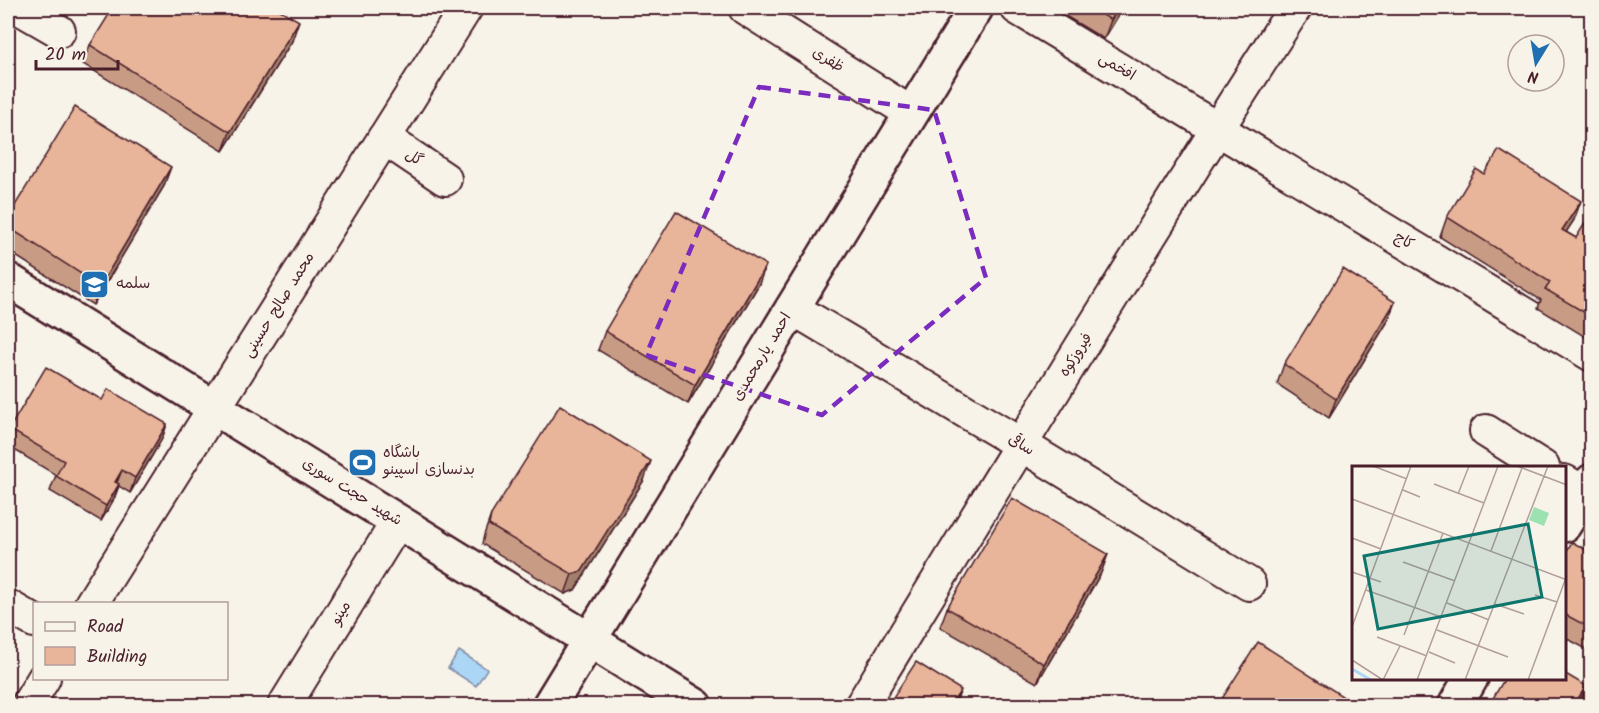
<svg xmlns="http://www.w3.org/2000/svg" width="1599" height="713" font-family="Kalam,'Playpen Sans Arabic',sans-serif">
	<rect width="100%" height="100%" fill="#f7f3e8"/>
	<filter id="ink" filterUnits="userSpaceOnUse"><feTurbulence type="fractalNoise" baseFrequency=".0167" numOctaves="2"/><feDisplacementMap in="SourceGraphic" scale="12" xChannelSelector="R" yChannelSelector="G"/><feConvolveMatrix kernelMatrix="1 2 1 2 8 2 1 2 1" color-interpolation-filters="sRGB"/></filter>
	<g filter="url(#ink)">
		<polygon fill="#abd6f6" stroke="#848da5" stroke-width="1.5" points="459,651 487,669 476,686 448,668"/>
		<g fill="none" stroke-linecap="round" stroke-linejoin="round">
			<defs>
				<g id="minor">
					<polyline points="19,8 59,31"/>
					<polyline points="745,8 911,113"/>
					<polyline points="1017,8 1592,355"/>
					<polyline points="384,138 445,179"/>
					<polyline points="792,308 1020,444 1249,584"/>
					<polyline points="1486,431 1543,467"/>
					<polyline points="1564,481 1592,497"/>
					<polyline points="91,604 466,8"/>
					<polyline points="8,606 34,621"/>
					<polyline points="27,706 44,678"/>
					<polyline points="284,706 398,521"/>
					<path d="M861,706C1004,472 1146,238 1295,8"/>
				</g>
				<g id="tertiary">
					<polyline points="8,280 696,706"/>
					<polyline points="1564,525 1592,481"/>
					<polyline points="549,706 976,8"/>
					<polyline points="1455,706 1471,678"/>
				</g>
			</defs>
			<use href="#minor" stroke="#4a1f2b" stroke-width="36"/>
			<use href="#tertiary" stroke="#4a1f2b" stroke-width="38"/>
			<use href="#minor" stroke="#f7f3e8" stroke-width="32"/>
			<use href="#tertiary" stroke="#f7f3e8" stroke-width="33"/>
		</g>
		<g fill="#c89c84" stroke="#4a1f2b" stroke-width="1.5">
			<polygon points="1052,8 1123,8 1104,39"/>
			<polygon points="292,41 223,151 83,64 90,45"/>
			<polygon points="1484,174 1574,220 1566,232 1576,238 1592,223 1592,341 1538,308 1541,300 1440,237 1447,217"/>
			<polygon points="164,186 93,305 8,251 8,217"/>
			<polygon points="759,284 688,404 598,350 605,331"/>
			<polygon points="1388,321 1329,418 1277,384 1284,364"/>
			<polygon points="102,400 167,424 162,439 130,493 119,486 114,499 101,521 50,491 56,475 8,446 8,434 9,429"/>
			<polygon points="644,480 575,590 565,594 482,544 484,535 491,515"/>
			<polygon points="1592,553 1592,652 1564,637 1564,555"/>
			<polygon points="1108,554 1101,573 1037,683 940,627 947,608"/>
		</g>
		<g fill="#a27f6c" stroke="#4a1f2b" stroke-width="1.5">
			<polygon points="1118,8 1123,8 1104,39 1111,20"/>
			<polygon points="299,21 292,41 223,151 230,132"/>
			<polygon points="171,167 164,186 93,305 100,286"/>
			<polygon points="1581,201 1574,220 1555,249 1562,230"/>
			<polygon points="766,265 759,284 688,404 695,385"/>
			<polygon points="1395,302 1388,321 1329,418 1336,399"/>
			<polygon points="167,424 162,439 130,493 135,478"/>
			<polygon points="651,461 644,480 575,590 565,594 572,574"/>
			<polygon points="122,470 116,485 115,482"/>
			<polygon points="119,484 114,499 101,521 106,506"/>
			<polygon points="1108,554 1101,573 1037,683 1044,664"/>
			<polygon points="1586,686 1579,705 1574,705"/>
			<polygon points="961,690 955,705 951,705"/>
		</g>
		<g fill="#e8b59a" stroke="#4a1f2b" stroke-width="1.5">
			<polygon points="113,8 277,8 299,21 230,132 90,45"/>
			<polygon points="1091,8 1118,8 1111,20"/>
			<polygon points="75,107 171,167 100,286 8,227 8,217"/>
			<polygon points="1499,150 1581,201 1562,230 1576,238 1587,220 1592,223 1592,317 1545,289 1550,282 1447,217 1476,169 1484,174"/>
			<polygon points="676,211 766,265 695,385 605,331"/>
			<polygon points="1343,269 1395,302 1336,399 1284,364"/>
			<polygon points="46,367 102,400 108,389 167,424 135,478 122,470 115,482 119,484 106,506 56,476 64,461 9,429"/>
			<polygon points="560,405 651,461 582,571 572,574 489,525 491,515"/>
			<polygon points="1012,498 1108,554 1044,664 947,608"/>
			<polygon points="1572,542 1592,553 1592,629 1564,614 1564,555"/>
			<polygon points="1258,642 1356,705 1218,705"/>
			<polygon points="916,662 961,690 951,705 888,705"/>
			<polygon points="1564,673 1586,686 1574,705 1489,705 1505,678 1564,678"/>
			<polygon points="1592,691 1592,705 1578,705 1585,693"/>
		</g>
	</g>
	<path fill="none" stroke="#7b2cbf" stroke-width="4.5" stroke-dasharray="12 8" stroke-linejoin="round" d="M759,87L934,110L986,278L822,415L646,355Z"/>
	<defs>
		<symbol id="school-square" viewBox="-11 -11 22 22"><rect x="-9" y="-9" width="18" height="18" rx="4" fill="#1f6fb2" stroke="#f7f3e8"/><path d="M0-5L7-2L0 1L-7-2ZM-4 1L0 2.5L4 1V4Q0 6-4 4Z" fill="#fff"/></symbol>
		<symbol id="stadium-square" viewBox="-11 -11 22 22"><rect x="-9" y="-9" width="18" height="18" rx="4" fill="#1f6fb2" stroke="#f7f3e8"/><path d="M0-5a6.5 5 0 1 0 0 10a6.5 5 0 1 0 0-10ZM-3.5-1.8h7v3.6h-7Z" fill="#fff"/></symbol>
	</defs>
	<g fill-rule="evenodd">
		<use href="#school-square" x="78" y="268" width="33" height="33"/>
		<use href="#stadium-square" x="346" y="446" width="33" height="33"/>
	</g>
	<g text-anchor="middle" dominant-baseline="central" stroke-width="5" stroke-linejoin="round" paint-order="stroke">
		<g font-size="15" fill="#4a1f2b" stroke="#f7f3e8">
			<text transform="translate(828 60) rotate(32)">ظفری</text>
			<text transform="translate(1117 67) rotate(31)">افخمی</text>
			<text transform="translate(414 158) rotate(34)">گل</text>
			<text transform="translate(1404 241) rotate(31)">کاج</text>
			<text transform="translate(279 305) rotate(-58)">محمد صالح حسینی</text>
			<text transform="translate(1076 355) rotate(-58)">فیروزکوه</text>
			<text transform="translate(762 357) rotate(-59)">احمد یارمحمدی</text>
			<text transform="translate(1021 445) rotate(31)">ساقی</text>
			<text transform="translate(352 492) rotate(32)">شهید حجت سوری</text>
			<text transform="translate(341 613) rotate(-58)">مینو</text>
		</g>
		<g font-size="15" fill="#4a1f2b" stroke="#f7f3e8" text-anchor="start">
			<text x="116" y="284">سلمه</text>
			<text x="383" y="453">باشگاه<tspan x="383" dy="17">بدنسازی اسپینو</tspan></text>
		</g>
	</g>
	<g transform="translate(1352 466)">
		<rect width="214" height="214" fill="#f7f3e8"/>
		<path d="M182,41L197,47L192,60L177,54Z" fill="#9be2b0"/>
		<path fill="none" stroke="#abd6f6" stroke-width="3" d="M0,203L19,214"/>
		<path fill="none" stroke="#b29e9c" stroke-width="1.5" d="M21,0L55,13M165,0L215,19M82,18L132,37M51,24L68,31M106,28L117,0M0,33L215,114M0,72L29,83M139,85L170,2M51,96L103,115M0,106L29,116M14,124L89,151M183,129L205,136M95,137L137,154M143,138L172,148M0,161L59,0M85,164L156,191M52,169L91,67M25,171L75,190M77,186L103,197M0,194L31,214M31,214L48,180M65,214L146,0M113,214L196,0M176,214L215,109"/>
		<path fill="#0f766e" fill-opacity="0.15" stroke="#0f766e" stroke-width="3" d="M176,58L190,131L26,163L12,90Z"/>
		<rect width="214" height="214" fill="none" stroke="#4a1f2b" stroke-width="3"/>
	</g>
	<rect width="1599" height="713" fill="none" stroke="#f7f3e8" stroke-width="30"/>
	<rect x="15" y="15" width="1569" height="683" fill="none" stroke="#4a1f2b" stroke-width="2" filter="url(#ink)"/>
	<rect x="33" y="602" width="195" height="78" fill="#f7f3e8" stroke="#b29e9c" stroke-width="1.5"/>
	<rect x="45" y="622" width="30" height="9" fill="#f7f3e8" stroke="#b29e9c" stroke-width="1.5"/>
	<text x="87" y="632" font-size="18" fill="#4a1f2b">Road</text>
	<rect x="45" y="647" width="30" height="18" fill="#e8b59a" stroke="#b29e9c" stroke-width="1.5"/>
	<text x="87" y="662" font-size="18" fill="#4a1f2b">Building</text>
	<g transform="translate(1536 63) rotate(191)"><circle r="28" fill="#f7f3e8" stroke="#b29e9c" stroke-width="1.5"/>
	<path d="M0-4.5L10 22L0 15L-10 22Z" fill="#1f6fb2"/>
	<text y="-9" font-size="16" font-weight="bold" text-anchor="middle" fill="#4a1f2b">N</text>
	</g>
	<path d="M36 60v9h82v-9" fill="none" stroke="#4a1f2b" stroke-width="3"/>
	<text x="45" y="60" font-size="18" fill="#4a1f2b" stroke="#f7f3e8" stroke-width="4.5" paint-order="stroke">20 m</text>
</svg>
